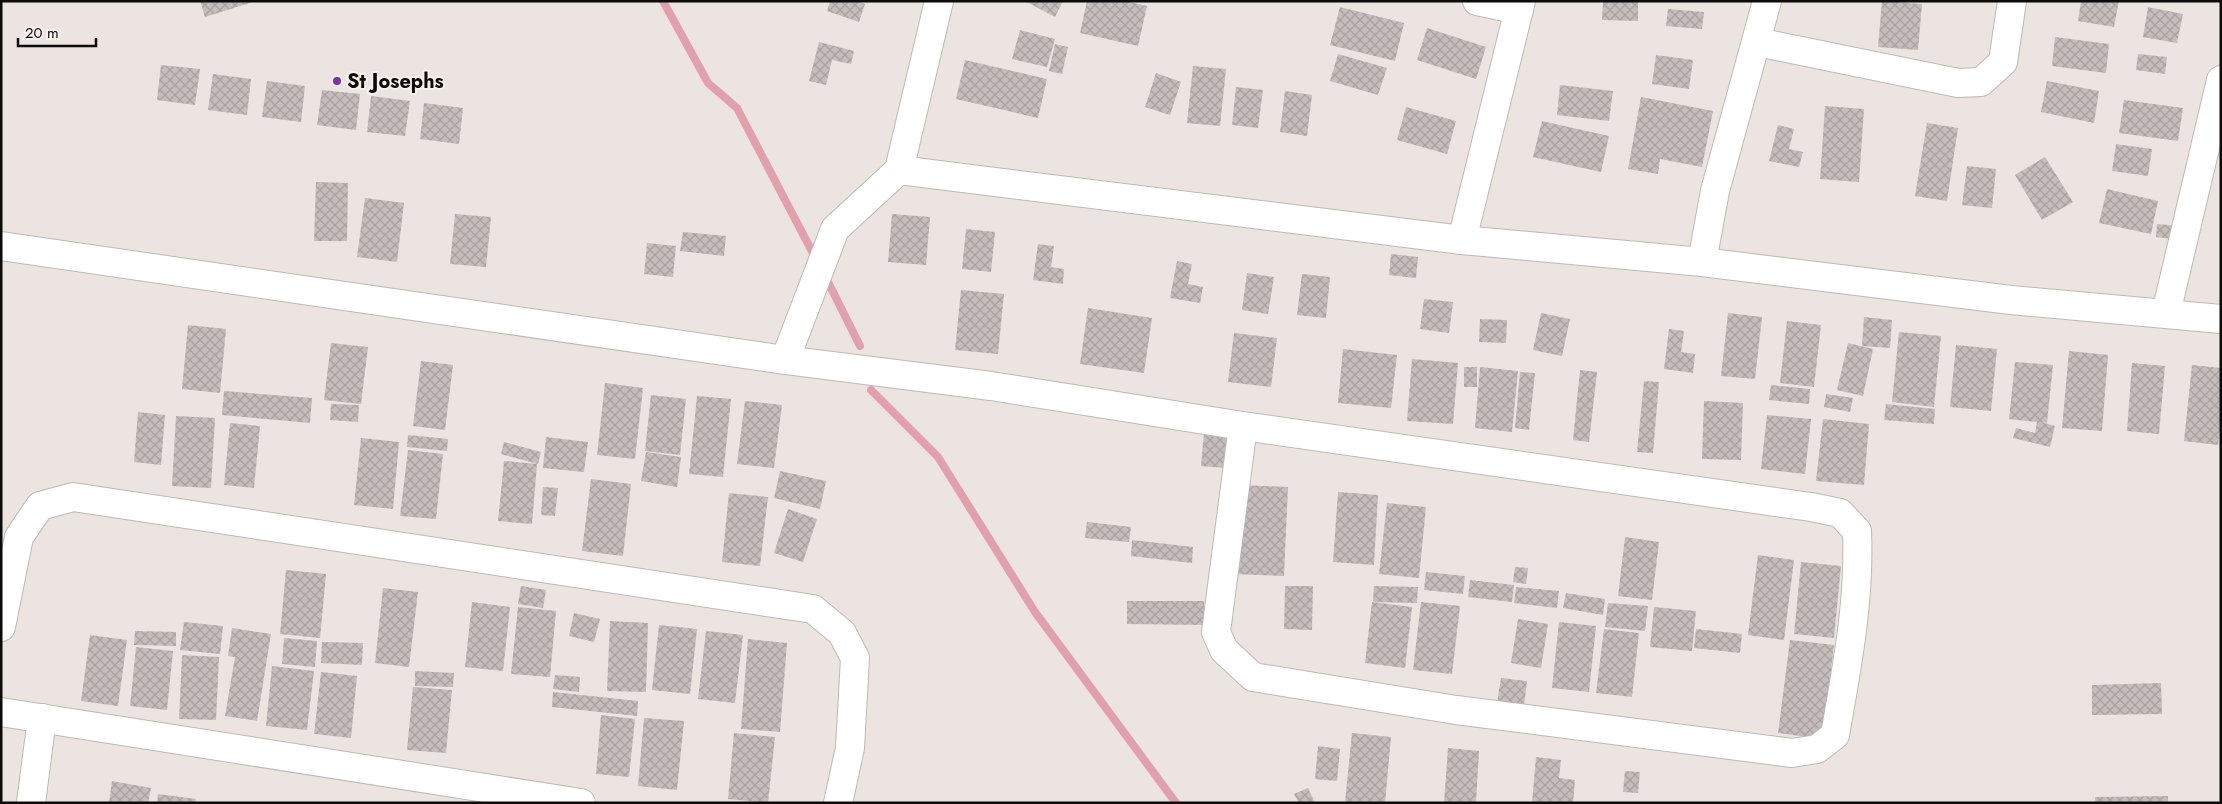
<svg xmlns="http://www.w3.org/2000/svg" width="2222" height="804" font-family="Jost,sans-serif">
	<defs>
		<pattern id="building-cross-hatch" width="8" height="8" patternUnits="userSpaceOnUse" patternTransform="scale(1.25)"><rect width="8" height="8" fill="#c4bdbc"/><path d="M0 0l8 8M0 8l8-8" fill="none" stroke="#a7a1a0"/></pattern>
	</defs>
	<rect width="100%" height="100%" fill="#ebe4e1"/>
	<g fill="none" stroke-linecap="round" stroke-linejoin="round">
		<g stroke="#e2a0ac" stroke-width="8">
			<polyline points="663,1 708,83 737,108 816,259"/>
			<polyline points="825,276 860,346"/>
			<polyline points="871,390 938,457 1035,612 1176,803"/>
		</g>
	</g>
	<g fill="url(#building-cross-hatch)">
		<polygon points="200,1 253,1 253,2 205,17"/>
		<polygon points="830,1 857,1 865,4 859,22 827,11"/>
		<polygon points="1025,1 1063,1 1055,17"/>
		<polygon points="1087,1 1125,1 1147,6 1138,46 1080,33"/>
		<polygon points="1603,1 1638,1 1638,21 1602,20"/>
		<polygon points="1882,1 1922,4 1918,50 1878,47"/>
		<polygon points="2081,1 2119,1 2114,27 2078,21"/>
		<polygon points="1340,7 1404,23 1395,61 1330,45"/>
		<polygon points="2148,7 2183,14 2177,43 2143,37"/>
		<polygon points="1668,9 1704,12 1702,29 1666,26"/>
		<polygon points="1427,28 1486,47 1476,79 1417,60"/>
		<polygon points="1020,30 1055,39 1047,67 1012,59"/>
		<polygon points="2055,37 2109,44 2106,73 2052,66"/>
		<polygon points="819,42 854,51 851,64 832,60 826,85 809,81"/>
		<polygon points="1055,44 1068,47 1062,74 1049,71"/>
		<polygon points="1338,54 1387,68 1378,95 1330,81"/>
		<polygon points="2138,54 2167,57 2165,74 2136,70"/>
		<polygon points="1656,55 1693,60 1689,89 1652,84"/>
		<polygon points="965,60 1047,79 1038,118 956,99"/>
		<polygon points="161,65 200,69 195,105 157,100"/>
		<polygon points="1193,66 1226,69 1220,126 1187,123"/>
		<polygon points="1156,73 1181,82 1170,115 1145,107"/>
		<polygon points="213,74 251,79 247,115 208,110"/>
		<polygon points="267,81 305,86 301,122 262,117"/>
		<polygon points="2047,81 2099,91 2094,123 2041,112"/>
		<polygon points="1560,85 1613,91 1609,121 1557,115"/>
		<polygon points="1236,87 1263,90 1258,128 1232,125"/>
		<polygon points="322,90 360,94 356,130 317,125"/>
		<polygon points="1285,91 1312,95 1307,136 1280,132"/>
		<polygon points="371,96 410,101 405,136 367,132"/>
		<polygon points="1641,97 1713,111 1702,167 1660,159 1658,174 1628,169"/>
		<polygon points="2124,100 2183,108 2178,141 2119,133"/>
		<polygon points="424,103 463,108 459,144 420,139"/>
		<polygon points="1825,106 1864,109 1859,182 1820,179"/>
		<polygon points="1406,107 1456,121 1447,154 1397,140"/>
		<polygon points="1542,121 1609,136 1601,172 1533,157"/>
		<polygon points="1927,123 1958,128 1947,201 1915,196"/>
		<polygon points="1778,125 1794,129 1789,149 1803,152 1799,167 1769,161"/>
		<polygon points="2116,144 2152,149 2148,176 2112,171"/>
		<polygon points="2045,157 2073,202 2042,220 2015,175"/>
		<polygon points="1967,166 1996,169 1992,208 1962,205"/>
		<polygon points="316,182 348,183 347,241 314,241"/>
		<polygon points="2107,189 2158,201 2151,234 2099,223"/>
		<polygon points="365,198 404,203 397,262 357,257"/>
		<polygon points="455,214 491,217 486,267 450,264"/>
		<polygon points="892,214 930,217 926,265 888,262"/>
		<polygon points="2157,224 2180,226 2179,240 2156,237"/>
		<polygon points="966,229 995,232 991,272 962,269"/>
		<polygon points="683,232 726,236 724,256 680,251"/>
		<polygon points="647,243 676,246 673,277 644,274"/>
		<polygon points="1038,244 1054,246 1051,267 1064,269 1063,284 1033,280"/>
		<polygon points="1391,254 1418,257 1416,278 1389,275"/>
		<polygon points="1177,261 1192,264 1188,284 1203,287 1200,303 1170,298"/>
		<polygon points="1247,273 1274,277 1268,314 1242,310"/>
		<polygon points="1302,274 1330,277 1326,318 1297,315"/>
		<polygon points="961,290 1004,294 998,354 955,350"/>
		<polygon points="1424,299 1453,302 1449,333 1420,329"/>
		<polygon points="1088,308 1152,318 1144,373 1080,364"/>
		<polygon points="1541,313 1570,319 1562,356 1533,350"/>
		<polygon points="1728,313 1762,317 1755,379 1721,376"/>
		<polygon points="1864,317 1892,320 1890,348 1862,346"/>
		<polygon points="1480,319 1507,320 1506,343 1479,342"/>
		<polygon points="1787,321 1821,325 1814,387 1780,383"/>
		<polygon points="188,325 226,329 220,393 182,389"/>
		<polygon points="1669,329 1684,331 1681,352 1695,354 1693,373 1664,369"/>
		<polygon points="1899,332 1941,336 1934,407 1892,402"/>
		<polygon points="1234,333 1277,338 1271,387 1228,382"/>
		<polygon points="331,343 368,347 361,404 324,400"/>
		<polygon points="1848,343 1873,349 1863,396 1837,390"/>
		<polygon points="1956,345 1997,349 1991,411 1950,407"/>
		<polygon points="1343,349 1397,355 1391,408 1338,403"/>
		<polygon points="2069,351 2108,355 2102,431 2062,428"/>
		<polygon points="1412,359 1458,363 1453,424 1407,421"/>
		<polygon points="421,361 453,365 445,430 413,426"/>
		<polygon points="2015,362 2053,365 2047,423 2041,422 2055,426 2050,447 2013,438 2016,428 2035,433 2037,422 2009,419"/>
		<polygon points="2132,363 2165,366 2159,434 2127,431"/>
		<polygon points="2192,365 2221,368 2221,417 2218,445 2184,441"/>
		<rect x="1464" y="367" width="13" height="20"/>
		<polygon points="1480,367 1518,371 1512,432 1475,428"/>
		<polygon points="1580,370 1597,372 1589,442 1573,440"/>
		<polygon points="1520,372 1535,373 1529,430 1515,428"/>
		<polygon points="1644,381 1659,382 1653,453 1637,452"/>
		<polygon points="605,383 643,388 635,459 597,455"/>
		<polygon points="1771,385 1810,389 1809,404 1769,400"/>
		<polygon points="224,391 312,398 310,423 222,415"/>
		<polygon points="1826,394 1853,398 1850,412 1824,407"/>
		<polygon points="651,395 686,399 680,455 645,451"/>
		<polygon points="697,396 731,399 723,477 689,474"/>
		<polygon points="745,401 782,405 774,468 737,464"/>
		<polygon points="1704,401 1743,403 1741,460 1702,459"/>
		<polygon points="331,404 359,405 358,422 330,420"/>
		<polygon points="1886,404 1935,409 1934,424 1884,420"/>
		<polygon points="138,412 165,415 161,465 134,462"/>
		<polygon points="1767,415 1811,419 1805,474 1761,469"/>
		<polygon points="176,416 215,418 211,488 172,486"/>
		<polygon points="1823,419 1869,424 1864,485 1816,481"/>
		<polygon points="230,423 260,426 254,488 224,485"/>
		<polygon points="1204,433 1229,436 1226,468 1201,466"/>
		<polygon points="408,435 448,439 447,451 407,447"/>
		<polygon points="546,437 588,442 584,472 543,468"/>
		<polygon points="361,438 399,442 393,509 354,505"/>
		<polygon points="504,442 541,452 538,464 501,454"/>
		<polygon points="408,450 443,454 436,519 400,516"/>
		<polygon points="646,452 681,457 677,487 641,481"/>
		<polygon points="504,461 537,464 532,524 498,521"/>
		<polygon points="780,471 826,481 820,509 774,498"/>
		<polygon points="591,479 631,484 623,556 582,551"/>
		<polygon points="1238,485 1288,487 1284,576 1234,574"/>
		<polygon points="543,487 558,488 555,516 541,515"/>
		<polygon points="1338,492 1378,495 1374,565 1333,562"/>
		<polygon points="729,493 768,497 760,566 722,562"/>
		<polygon points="1387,503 1426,507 1419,578 1379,574"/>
		<polygon points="788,509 817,519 803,562 774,553"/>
		<polygon points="1087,522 1131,527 1129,542 1085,538"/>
		<polygon points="1625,537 1659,542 1652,600 1618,596"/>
		<polygon points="1132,540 1193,547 1192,563 1131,556"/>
		<polygon points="1758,555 1794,560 1784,640 1748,635"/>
		<polygon points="1801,562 1841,566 1834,638 1794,634"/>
		<polygon points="1515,567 1528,568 1526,584 1513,582"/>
		<polygon points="286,570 326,574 320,638 280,634"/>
		<polygon points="1426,572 1465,576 1463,594 1424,590"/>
		<polygon points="1470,580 1514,585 1512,602 1468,597"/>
		<polygon points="521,586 546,590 543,608 518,604"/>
		<polygon points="1285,586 1313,586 1312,630 1284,629"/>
		<polygon points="1374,586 1418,587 1417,603 1373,602"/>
		<polygon points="1516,587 1559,591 1557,608 1514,603"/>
		<polygon points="383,588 418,592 409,667 375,663"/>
		<polygon points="1566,593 1605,599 1603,615 1563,608"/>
		<polygon points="1127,601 1204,601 1204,625 1127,624"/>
		<polygon points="472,602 510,607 503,671 465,667"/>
		<polygon points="1372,602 1412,607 1405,668 1365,663"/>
		<polygon points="1421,602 1460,606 1452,674 1413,670"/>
		<polygon points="1608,603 1648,606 1645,631 1605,627"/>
		<polygon points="518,607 556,611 550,677 511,674"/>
		<polygon points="1654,607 1696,611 1692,651 1650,647"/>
		<polygon points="574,613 600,619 594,642 569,636"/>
		<polygon points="1518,619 1548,624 1541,668 1511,663"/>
		<polygon points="610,621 648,623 646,692 607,691"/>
		<polygon points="184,622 223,626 220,654 180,650"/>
		<polygon points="1559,622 1596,626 1589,692 1552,688"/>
		<polygon points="659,625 697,629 690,694 652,690"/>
		<polygon points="232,628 271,634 257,721 225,716 235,657 228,656"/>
		<polygon points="1604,629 1639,633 1632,697 1596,693"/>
		<polygon points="1696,629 1742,634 1740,653 1694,648"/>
		<polygon points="135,631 176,632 176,646 134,645"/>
		<polygon points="706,631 743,635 735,703 698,699"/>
		<polygon points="90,635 127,640 118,706 81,701"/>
		<polygon points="284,638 317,641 315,667 282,664"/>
		<polygon points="748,639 787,643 780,732 741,729"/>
		<polygon points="1790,640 1834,645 1823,739 1778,733"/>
		<polygon points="322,642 363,643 362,665 321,663"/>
		<polygon points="136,647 173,651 167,710 130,706"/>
		<polygon points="182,655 219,657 216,720 179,719"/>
		<polygon points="272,666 314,671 307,730 266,726"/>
		<polygon points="415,671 454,673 453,687 415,686"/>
		<polygon points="321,672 357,676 351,738 314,734"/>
		<polygon points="555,675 580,677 579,692 553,689"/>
		<polygon points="1501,678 1527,681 1524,706 1497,703"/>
		<polygon points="2161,683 2162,714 2092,715 2092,685"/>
		<polygon points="413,687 452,690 446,753 407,750"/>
		<polygon points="553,692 638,701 637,716 552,707"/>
		<polygon points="601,715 635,719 629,777 596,774"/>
		<polygon points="644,718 684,721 677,790 638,786"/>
		<polygon points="734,733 775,737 768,803 728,799"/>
		<polygon points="1352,733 1391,737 1385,803 1345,802"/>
		<polygon points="1318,746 1340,749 1337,781 1315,779"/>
		<polygon points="1448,748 1479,751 1476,803 1444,803"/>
		<polygon points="1536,757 1561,760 1559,778 1575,780 1573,803 1532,803"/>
		<polygon points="1625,771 1640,772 1638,793 1623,792"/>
		<polygon points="112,781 151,788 148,803 109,803"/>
		<polygon points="1308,788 1315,803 1299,803 1294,794"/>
		<polygon points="158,794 196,799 195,803 157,803"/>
		<polygon points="2168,796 2168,803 2095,803 2095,797"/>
	</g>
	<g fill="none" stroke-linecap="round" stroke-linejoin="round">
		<defs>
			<g id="minor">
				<polyline points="1477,1 1519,10"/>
				<polyline points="1757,42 1958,83 1981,82 2003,62 2012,1"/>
				<polyline points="899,170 1462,240 1702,262 2011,300 2221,319"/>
				<polyline points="1462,240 1521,1"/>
				<path d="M1,246L785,360L991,386L1243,426L1811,507L1840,513L1857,531C1860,600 1847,667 1835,735L1817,749L1792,753L1456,710L1253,677L1224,650L1216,632L1243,426"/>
				<polyline points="1702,262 1715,191 1767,1"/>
				<polyline points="2166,313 2221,80"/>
				<polyline points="785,360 835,229 899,170 939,1"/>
				<polyline points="1,627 19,537 40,506 73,497 813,609 842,633 855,658 850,748 838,803"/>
				<polyline points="1,712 581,803"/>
				<polyline points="31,803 42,718"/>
			</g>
		</defs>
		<use href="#minor" stroke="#bfb9b6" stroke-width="30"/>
		<use href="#minor" stroke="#fff" stroke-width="28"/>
	</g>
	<circle fill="#7a32a4" stroke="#f8f1ee" stroke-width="2" cx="337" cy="81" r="5"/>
	<g text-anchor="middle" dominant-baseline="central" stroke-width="4" stroke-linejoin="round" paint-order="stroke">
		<g font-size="20" font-weight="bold" fill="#0d0b0a" stroke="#f8f1ee" text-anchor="start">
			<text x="347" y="81">St Josephs</text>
		</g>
	</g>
	<rect width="2222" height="804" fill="none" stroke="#0d0b0a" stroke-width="5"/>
	<path d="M18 38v8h78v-8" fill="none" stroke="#0d0b0a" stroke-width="2.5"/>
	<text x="25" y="38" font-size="15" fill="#0d0b0a" stroke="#f8f1ee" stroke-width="4" paint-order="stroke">20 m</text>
</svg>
